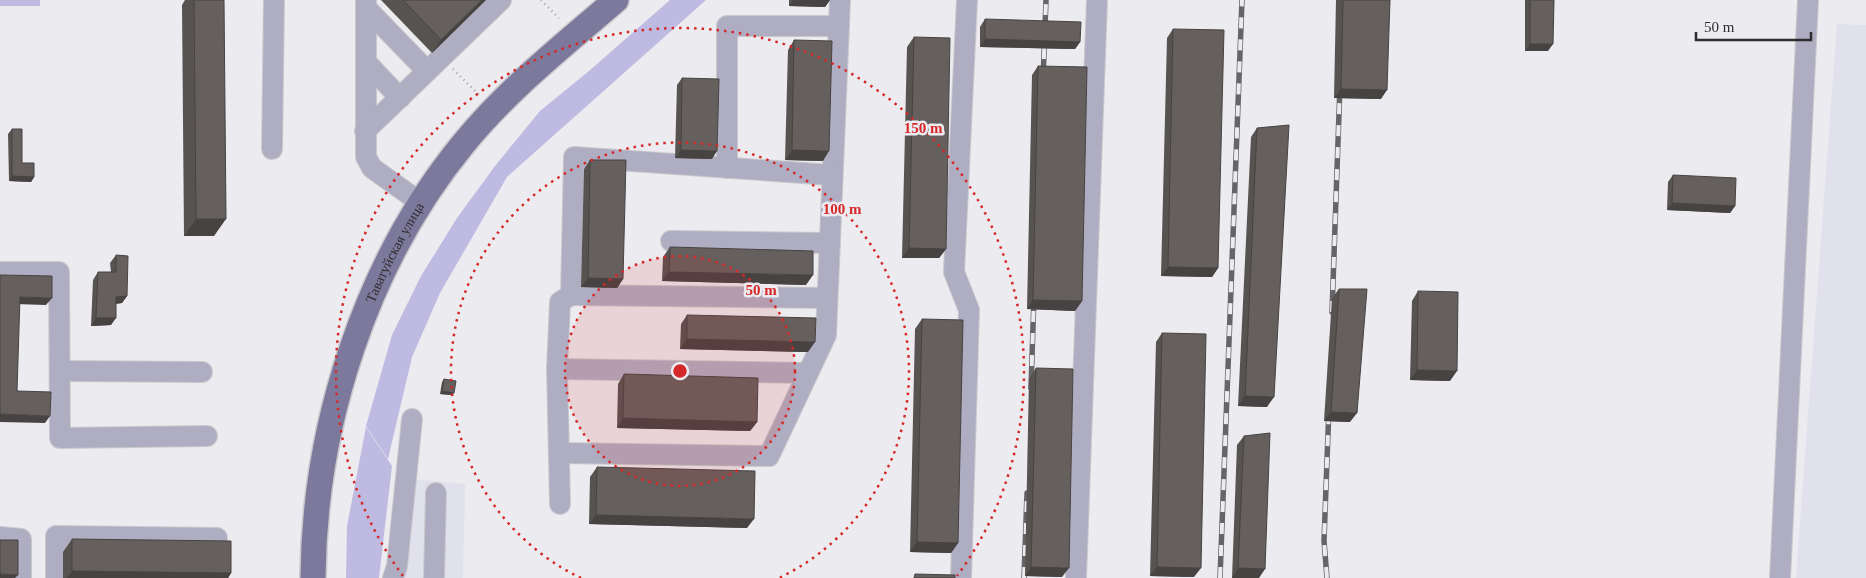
<svg xmlns="http://www.w3.org/2000/svg" width="1866" height="578" font-family="'Times New Roman',serif">
	<rect width="100%" height="100%" fill="#ebebf0"/>
	<g fill="#e1e0ed">
		<polygon points="1837,24 1866,25 1866,578 1796,578"/>
		<polygon points="413,479 465,484 463,578 399,578"/>
	</g>
	<g fill="#bfbae1">
		<rect x="0" y="0" width="40" height="6"/>
		<polygon points="670,0 706,0 507,177 440,293 412,357 388,459 366,426 392,335 421,276 457,218 495,166 540,111 589,71"/>
		<polygon points="366,427 392,466 379,578 346,578 347,526"/>
	</g>
	<g fill="none" stroke-linecap="round" stroke-linejoin="round">
		<defs>
			<g id="minor">
				<polyline points="366,0 366,157 372,168 421,203"/>
				<polyline points="366,8 427,71"/>
				<polyline points="366,62 400,98"/>
				<polyline points="365,131 501,0"/>
				<polyline points="272,149 274,0"/>
				<polyline points="727,168 727,26 839,26"/>
				<polyline points="671,241 830,243"/>
				<polyline points="0,272 59,272 60,438 207,436"/>
				<polyline points="571,295 827,298"/>
				<polyline points="557,369 807,373"/>
				<polyline points="60,371 202,372"/>
				<polyline points="560,453 769,456 826,335 840,0"/>
				<polyline points="560,504 557,369 560,302 571,295 574,157 832,175"/>
				<polyline points="0,537 21,539 21,578"/>
				<polyline points="56,578 56,536 217,538"/>
				<polyline points="393,578 397,566 412,419"/>
				<polyline points="434,578 436,493"/>
				<polyline points="961,578 969,310 954,272 967,0"/>
				<polyline points="1076,578 1097,0"/>
				<polyline points="1780,578 1808,0"/>
			</g>
			<g id="major">
				<path id="s1" d="M313,578C314,425 366,262 464,143C508,89 564,45 616,0"/>
			</g>
		</defs>
		<use href="#minor" stroke="#c9c9cd" stroke-width="22"/>
		<use href="#major" stroke="#c9c9cd" stroke-width="28"/>
		<g stroke="#a4a4a8" stroke-width="2.5" stroke-dasharray="1 4" stroke-linecap="butt">
			<polyline points="541,0 559,18"/>
			<polyline points="453,69 479,95"/>
		</g>
		<use href="#minor" stroke="#afadc1" stroke-width="20"/>
		<use href="#major" stroke="#7d799c" stroke-width="25"/>
		<defs>
			<g id="rail">
				<polyline points="1043,81 1046,0"/>
				<polyline points="1332,312 1340,85"/>
				<polyline points="1031,388 1034,296"/>
				<polyline points="1024,578 1027,493"/>
				<polyline points="1220,578 1242,0"/>
				<polyline points="1327,578 1324,541 1329,407"/>
			</g>
		</defs>
		<use href="#rail" stroke="#656568" stroke-width="5.5"/>
		<use href="#rail" stroke="#ebebf0" stroke-width="4" stroke-dasharray="11" stroke-linecap="butt"/>
	</g>
	<g fill="#575351">
		<polygon points="185,0 224,0 214,236 184,236 182,5"/>
		<polygon points="381,0 486,0 432,53"/>
		<polygon points="789,0 830,0 825,7 789,6"/>
		<polygon points="1336,0 1390,0 1381,99 1334,98"/>
		<polygon points="1525,0 1554,0 1548,51 1525,51"/>
		<polygon points="985,19 1080,42 1075,49 980,47 980,27"/>
		<polygon points="1173,29 1218,268 1212,277 1161,276 1167,38"/>
		<polygon points="914,37 946,249 939,258 902,258 907,47"/>
		<polygon points="794,40 823,161 785,160 788,50"/>
		<polygon points="1038,66 1082,301 1075,311 1027,309 1032,75"/>
		<polygon points="682,78 712,159 675,158 677,85"/>
		<polygon points="1257,128 1267,407 1238,406 1251,137"/>
		<polygon points="12,129 22,163 34,177 31,182 9,181 8,134"/>
		<polygon points="590,160 623,279 617,288 581,287 584,169"/>
		<polygon points="1673,175 1735,206 1730,213 1667,210 1668,182"/>
		<polygon points="670,247 806,285 662,281 663,257"/>
		<polygon points="116,255 127,296 122,303 116,304 111,325 91,326 93,280 98,272 111,272 110,263"/>
		<polygon points="1339,289 1350,422 1324,421 1332,298"/>
		<polygon points="1418,291 1450,381 1410,380 1412,301"/>
		<polygon points="687,315 808,352 680,349 681,324"/>
		<polygon points="922,319 958,543 951,553 910,552 915,329"/>
		<polygon points="1162,333 1194,577 1150,576 1156,342"/>
		<polygon points="1036,368 1062,577 1025,576 1029,378"/>
		<polygon points="624,374 757,422 750,431 617,428 618,384"/>
		<polygon points="444,379 452,395 440,394 442,382"/>
		<polygon points="1244,436 1265,569 1232,578 1237,445"/>
		<polygon points="597,467 747,528 589,524 590,477"/>
		<polygon points="72,539 231,573 228,578 63,578 63,552"/>
	</g>
	<g fill="#474342">
		<polygon points="482,0 486,0 432,53 441,40"/>
		<polygon points="793,0 830,0 825,7 789,6"/>
		<polygon points="985,39 1080,42 1075,49 980,47"/>
		<polygon points="1530,44 1553,44 1548,51 1525,51"/>
		<polygon points="1341,89 1387,90 1381,99 1334,98"/>
		<polygon points="681,150 717,151 712,159 675,158"/>
		<polygon points="792,150 829,151 823,161 785,160"/>
		<polygon points="12,176 34,177 31,182 9,181"/>
		<polygon points="1672,203 1735,206 1730,213 1667,210"/>
		<polygon points="196,219 226,219 214,236 184,236"/>
		<polygon points="909,248 946,249 939,258 902,258"/>
		<polygon points="1168,267 1218,268 1212,277 1161,276"/>
		<polygon points="669,272 813,275 806,285 662,281"/>
		<polygon points="588,278 623,279 617,288 581,287"/>
		<polygon points="127,296 122,303 111,304 116,297"/>
		<polygon points="20,297 52,298 46,305 15,304"/>
		<polygon points="1033,300 1082,301 1075,311 1027,309"/>
		<polygon points="96,318 116,318 111,325 91,326"/>
		<polygon points="687,339 815,342 808,352 680,349"/>
		<polygon points="1417,370 1457,371 1450,381 1410,380"/>
		<polygon points="442,391 454,393 452,395 440,394"/>
		<polygon points="1245,396 1274,397 1267,407 1238,406"/>
		<polygon points="1331,412 1357,413 1350,422 1324,421"/>
		<polygon points="0,414 50,416 45,423 0,422"/>
		<polygon points="623,418 757,422 750,431 617,428"/>
		<polygon points="596,515 754,519 747,528 589,524"/>
		<polygon points="917,542 958,543 951,553 910,552"/>
		<polygon points="1031,567 1069,568 1062,577 1025,576"/>
		<polygon points="1157,567 1201,568 1194,577 1150,576"/>
		<polygon points="1238,568 1265,569 1259,578 1232,578"/>
		<polygon points="72,571 231,573 228,578 67,578"/>
		<polygon points="0,574 18,575 15,578 0,578"/>
	</g>
	<g fill="#65605e" stroke="#474342">
		<polygon points="194,0 224,0 226,219 196,219"/>
		<polygon points="403,0 482,0 441,40"/>
		<polygon points="1343,0 1390,0 1387,90 1341,89"/>
		<polygon points="1530,0 1554,0 1553,44 1530,44"/>
		<polygon points="985,19 1081,22 1080,42 985,39"/>
		<polygon points="1173,29 1224,30 1218,268 1168,267"/>
		<polygon points="914,37 950,38 946,249 909,248"/>
		<polygon points="794,40 832,41 829,151 792,150"/>
		<polygon points="1038,66 1087,67 1082,301 1033,300"/>
		<polygon points="682,78 719,79 717,151 681,150"/>
		<polygon points="1289,125 1274,397 1245,396 1257,128"/>
		<polygon points="12,129 22,129 22,163 34,163 34,177 12,176"/>
		<polygon points="590,160 626,160 623,279 588,278"/>
		<polygon points="1673,175 1736,178 1735,206 1672,203"/>
		<polygon points="670,247 813,251 813,275 669,272"/>
		<polygon points="116,255 128,256 127,296 116,297 116,318 96,318 98,272 116,272"/>
		<polygon points="0,275 52,276 52,298 20,297 17,391 51,392 50,416 0,414"/>
		<polygon points="1339,289 1367,289 1357,413 1331,412"/>
		<polygon points="1418,291 1458,292 1457,371 1417,370"/>
		<polygon points="687,315 816,318 815,342 687,339"/>
		<polygon points="922,319 963,320 958,543 917,542"/>
		<polygon points="1162,333 1206,334 1201,568 1157,567"/>
		<polygon points="1036,368 1073,369 1069,568 1031,567"/>
		<polygon points="624,374 758,378 757,422 623,418"/>
		<polygon points="444,379 456,381 454,393 442,391"/>
		<polygon points="1270,433 1265,569 1238,568 1244,436"/>
		<polygon points="597,467 755,471 754,519 596,515"/>
		<polygon points="72,539 231,541 231,573 72,571"/>
		<polygon points="0,540 18,540 18,575 0,574"/>
		<polygon points="915,574 955,575 955,578 914,578"/>
	</g>
	<circle cx="680" cy="371" r="115" fill="#d62828" fill-opacity=".12"/>
	<g fill="none" stroke="#d62828" stroke-width="2.5" stroke-dasharray="2.5 5">
		<circle cx="680" cy="371" r="115"/>
		<path d="M581 578A229 229 0 1 1 779 578"/>
		<path d="M403 576A344 344 0 1 1 957 576"/>
	</g>
	<g text-anchor="middle" dominant-baseline="central" stroke-width="5" stroke-linejoin="round" paint-order="stroke">
		<g font-size="14" fill="#2d2d2f" stroke="#ebebf0">
			<text stroke="none"><textPath href="#s1" startOffset="339">Таватуйская улица</textPath></text>
		</g>
	</g>
	<circle cx="680" cy="371" r="8" fill="#d62828" stroke="#ebebf0" stroke-width="2.5"/>
	<g font-size="15" text-anchor="middle" font-weight="bold" fill="#d62828" stroke="#ebebf0" stroke-width="5" stroke-linejoin="round" paint-order="stroke">
		<text x="923" y="133">150 m</text>
		<text x="842" y="214">100 m</text>
		<text x="761" y="295">50 m</text>
	</g>
	<path d="M1696 32v8h115v-8" fill="none" stroke="#2d2d2f" stroke-width="2.5"/>
	<text x="1704" y="32" font-size="15" fill="#2d2d2f" stroke="#ebebf0" stroke-width="4" paint-order="stroke">50 m</text>
</svg>
